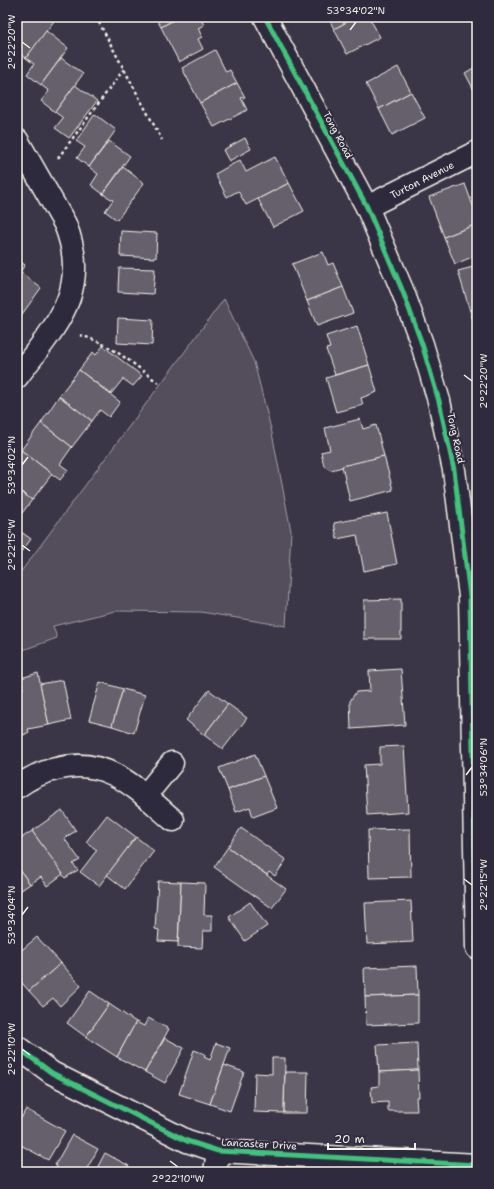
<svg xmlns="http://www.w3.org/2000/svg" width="494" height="1189" font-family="'Shantell Sans',sans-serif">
	<rect width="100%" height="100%" fill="#3b3647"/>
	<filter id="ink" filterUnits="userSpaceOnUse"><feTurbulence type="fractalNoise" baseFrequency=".025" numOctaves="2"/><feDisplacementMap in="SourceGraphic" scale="8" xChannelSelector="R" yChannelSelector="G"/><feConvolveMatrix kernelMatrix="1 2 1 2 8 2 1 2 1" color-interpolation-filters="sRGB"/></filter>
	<g filter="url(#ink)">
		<polygon fill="#534e5c" stroke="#a4a0a2" points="224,299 254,362 272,433 291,531 286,626 201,612 115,611 53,626 57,638 17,652 17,577"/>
		<g fill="#65616c" stroke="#f4f1e8">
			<polygon points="23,17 48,17 54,21 26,58 17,51 17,24"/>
			<polygon points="155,17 179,17 161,27"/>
			<polygon points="179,17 200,17 204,25 198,28 202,37 198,39 203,49 179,62 161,27"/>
			<polygon points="328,17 356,17 334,29"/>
			<polygon points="356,17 369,17 380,37 347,54 334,29"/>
			<polygon points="46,31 68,48 41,85 27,74 34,64 26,58"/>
			<polygon points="215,50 226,72 230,70 237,83 200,103 182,68"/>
			<polygon points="61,58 83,74 55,112 41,101 49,91 41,85"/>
			<polygon points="477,66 477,94 476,94 465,73"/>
			<polygon points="398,67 411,92 379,109 366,84"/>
			<polygon points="237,83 245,97 241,98 247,110 214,127 200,103"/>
			<polygon points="75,85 97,101 69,138 55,128 63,118 55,112"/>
			<polygon points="411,92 425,118 392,135 379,109"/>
			<polygon points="95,114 116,130 89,167 77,158 85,147 76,141"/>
			<polygon points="245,138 251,149 229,161 223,150"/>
			<polygon points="109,141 130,156 103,194 91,185 98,174 89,167"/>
			<polygon points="275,157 289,183 246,205 238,191 227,197 215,174 240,160 246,172"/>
			<polygon points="123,167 144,183 117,220 105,211 113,200 103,194"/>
			<polygon points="289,183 304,211 273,227 258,199"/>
			<polygon points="465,184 473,206 477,204 477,224 444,237 429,197"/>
			<polygon points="477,224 477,255 455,264 444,237"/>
			<polygon points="121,231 157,233 156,258 120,256"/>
			<polygon points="323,252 328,265 333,263 343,287 307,301 292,264"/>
			<polygon points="17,259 25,265 20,272 41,288 20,317 17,315"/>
			<polygon points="477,266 477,308 470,311 458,271"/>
			<polygon points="119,268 155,269 153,294 118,292"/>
			<polygon points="343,287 353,313 317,326 307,301"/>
			<polygon points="477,308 477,334 470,311"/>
			<polygon points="118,318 153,320 152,345 117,343"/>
			<polygon points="357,326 369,365 335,375 326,349 330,348 326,336"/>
			<polygon points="103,346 142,376 133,386 123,379 111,394 79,370 93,352 96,355"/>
			<polygon points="369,365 377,392 361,398 363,405 336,412 326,378"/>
			<polygon points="79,370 120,402 109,417 100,410 92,421 59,396"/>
			<polygon points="59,396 92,421 72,447 41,423"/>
			<polygon points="360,419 363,429 376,425 384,456 331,470 324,466 321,452 330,450 325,428"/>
			<polygon points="41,423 72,447 60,464 68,470 60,480 21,450"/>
			<polygon points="21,450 52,474 32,500 17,489 17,455"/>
			<polygon points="384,456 393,490 350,501 342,466"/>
			<polygon points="17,489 32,500 19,517 17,515"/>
			<polygon points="387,513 397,564 364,571 357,535 337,539 334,523"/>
			<polygon points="17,529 31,539 22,551 17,547"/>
			<polygon points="401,599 401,639 364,639 364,600"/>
			<polygon points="401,669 405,725 351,729 350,701 356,692 370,691 369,671"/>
			<polygon points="38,673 49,725 28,729 29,732 18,738 17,690 23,689 21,678"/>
			<polygon points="63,680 71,720 49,725 40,684"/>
			<polygon points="100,682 123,689 112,726 89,720"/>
			<polygon points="123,689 145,695 134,733 112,726"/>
			<polygon points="209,690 228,704 204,735 186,720"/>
			<polygon points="228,704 247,718 223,749 204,735"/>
			<polygon points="404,746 408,812 367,815 364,765 380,764 380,747"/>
			<polygon points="255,754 264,776 228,790 219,768"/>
			<polygon points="264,776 277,808 253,817 250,807 236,812 228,790"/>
			<polygon points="62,810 76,831 64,838 80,860 73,864 78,870 65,878 32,831"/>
			<polygon points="107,815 136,837 99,886 80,872 97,850 86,842"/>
			<polygon points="241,828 286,860 275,876 269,872 267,875 228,847"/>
			<polygon points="410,829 411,877 369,878 368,830"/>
			<polygon points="32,831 63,874 47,886 41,877 30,884 17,866 17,841"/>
			<polygon points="136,837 154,851 125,889 107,875"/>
			<polygon points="228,847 286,889 272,908 214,867"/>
			<polygon points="17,866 30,884 17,893"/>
			<polygon points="158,881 181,882 178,942 158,941 159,930 155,929"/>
			<polygon points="181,882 205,883 204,915 212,915 212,931 203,931 202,948 178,947"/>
			<polygon points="411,901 413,942 367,944 365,903"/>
			<polygon points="250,902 267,926 245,941 229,917"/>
			<polygon points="37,937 61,963 29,991 17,977 17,954"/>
			<polygon points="61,963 81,986 60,1006 53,998 43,1006 29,991"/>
			<polygon points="417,966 418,995 365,997 364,968"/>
			<polygon points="90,991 109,1004 86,1037 67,1023"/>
			<polygon points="418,995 418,1023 366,1025 365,997"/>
			<polygon points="109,1004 136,1022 117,1057 86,1037"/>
			<polygon points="148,1018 169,1029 145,1072 117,1057 136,1022 144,1026"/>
			<polygon points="165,1038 184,1048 165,1083 145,1072"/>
			<polygon points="216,1043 230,1048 210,1104 179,1094 194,1050 205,1054 204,1057 210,1060"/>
			<polygon points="417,1043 418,1070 379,1072 377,1045"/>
			<polygon points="272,1058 285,1058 284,1113 254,1112 255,1073 272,1074"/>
			<polygon points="224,1065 244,1072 230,1111 210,1104"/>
			<polygon points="418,1070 419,1097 416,1097 417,1111 388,1111 388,1102 372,1103 371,1087 379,1086 379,1072"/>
			<polygon points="285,1072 308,1072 307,1113 284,1113"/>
			<polygon points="26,1109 65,1131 48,1160 17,1143 17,1126"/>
			<polygon points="72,1135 98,1149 85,1172 54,1172 57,1166 55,1165"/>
			<polygon points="105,1153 129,1166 126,1172 95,1172"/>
		</g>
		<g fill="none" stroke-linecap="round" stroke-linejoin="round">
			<defs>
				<g id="minor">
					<path d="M17,140L65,224C92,291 55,326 17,377"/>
					<polyline points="367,207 477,152"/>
					<path d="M17,787C28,779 42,772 56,769C107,755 138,790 173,820"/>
					<polyline points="145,796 172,763"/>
					<polyline points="17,1047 52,1073 187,1141 218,1151 477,1165"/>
					<polyline points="215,1172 218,1151"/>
				</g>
				<polyline id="tertiary" points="265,17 367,207 403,292 422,344 439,401 454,470 470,596 477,948"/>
			</defs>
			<use href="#minor" stroke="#f4f1e8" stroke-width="25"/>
			<use href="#tertiary" stroke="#f4f1e8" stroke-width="25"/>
			<g stroke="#f4f1e8" stroke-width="2.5" stroke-dasharray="3 3" stroke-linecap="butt">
				<polyline points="96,17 162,140"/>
				<polyline points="58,158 124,69"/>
				<path d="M80,335C111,344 135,365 161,385"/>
			</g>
			<use href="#minor" stroke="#2f2a3d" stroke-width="22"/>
			<use href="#tertiary" stroke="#2f2a3d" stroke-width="22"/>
			<defs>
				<g id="cycleway">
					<polyline points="265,17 367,207 403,292 422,344 439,401 454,470 470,596 477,948"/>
					<polyline points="17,1047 52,1073 187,1141 218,1151 477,1165"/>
				</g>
			</defs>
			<use href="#cycleway" stroke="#2f2a3d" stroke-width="8"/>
			<use href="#cycleway" stroke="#40c37c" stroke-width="5"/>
		</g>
	</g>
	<path fill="none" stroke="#f4f1e8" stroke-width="1.5" d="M350,30L356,22M22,42L30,48M464,375L472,381M22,465L28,457M22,545L30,551M466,775L472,767M464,879L472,885M22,915L28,907M22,1049L30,1055M170,1161L178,1167"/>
	<g text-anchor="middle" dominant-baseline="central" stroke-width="4" stroke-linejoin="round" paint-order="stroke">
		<g font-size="10" fill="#f4f1e8" stroke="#2f2a3d">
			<text transform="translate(338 135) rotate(62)">Tong Road</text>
			<text transform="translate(422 180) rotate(-27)">Turton Avenue</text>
			<text transform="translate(456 438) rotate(78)">Tong Road</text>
			<text transform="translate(259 1144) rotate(3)">Lancaster Drive</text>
		</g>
	</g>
	<rect width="494" height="1189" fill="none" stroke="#2f2a3d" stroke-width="44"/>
	<path d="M328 1143v6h87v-6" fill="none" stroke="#f4f1e8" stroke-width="2"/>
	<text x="334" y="1143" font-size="12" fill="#f4f1e8" stroke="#2f2a3d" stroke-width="3" paint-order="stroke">20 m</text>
	<rect x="22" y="22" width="450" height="1145" fill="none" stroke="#f4f1e8" stroke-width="1.5"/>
	<g font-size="10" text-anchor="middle" fill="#f4f1e8">
		<text x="356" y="14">53°34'02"N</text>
		<text transform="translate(11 42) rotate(-90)" y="4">2°22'20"W</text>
		<text transform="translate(483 381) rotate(-90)" y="4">2°22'20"W</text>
		<text transform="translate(11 465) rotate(-90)" y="4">53°34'02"N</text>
		<text transform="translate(11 545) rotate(-90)" y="4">2°22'15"W</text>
		<text transform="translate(483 767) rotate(-90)" y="4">53°34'06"N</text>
		<text transform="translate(483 885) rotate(-90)" y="4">2°22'15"W</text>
		<text transform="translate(11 915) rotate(-90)" y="4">53°34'04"N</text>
		<text transform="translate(11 1049) rotate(-90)" y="4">2°22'10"W</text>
		<text x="178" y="1182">2°22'10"W</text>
	</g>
</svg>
